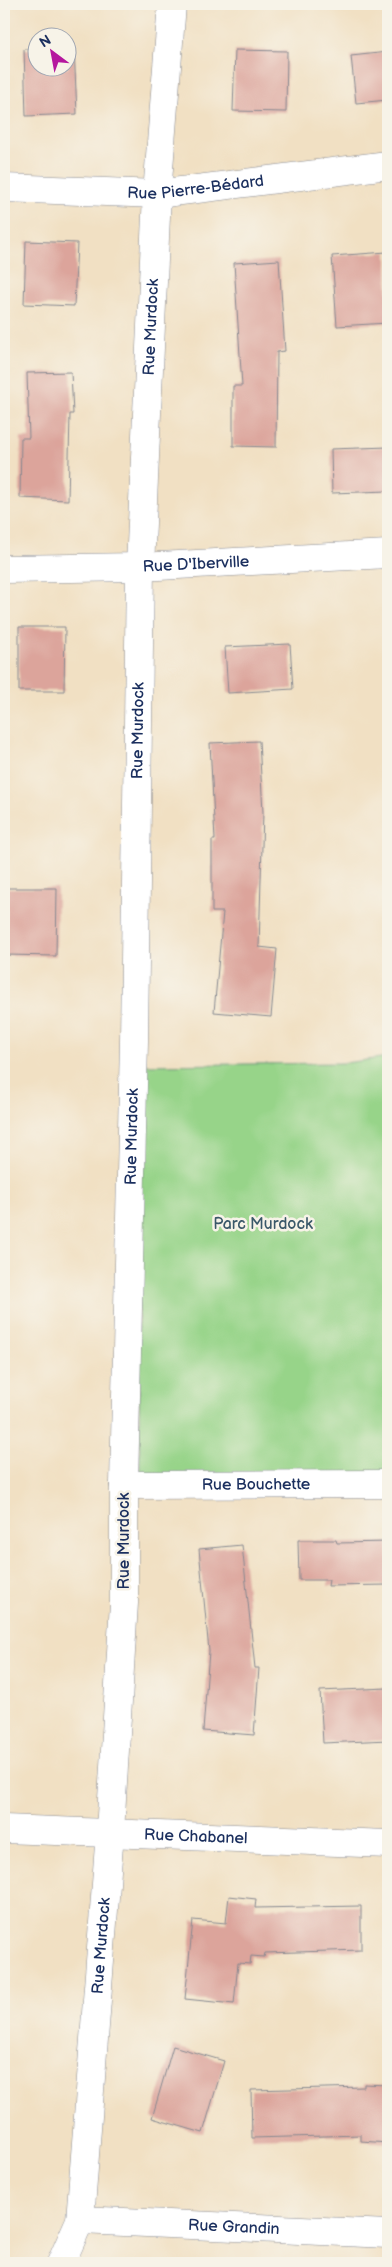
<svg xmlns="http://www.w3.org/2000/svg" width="392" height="2267" font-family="'Balsamiq Sans',sans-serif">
	<rect width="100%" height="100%" fill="#f7f3e8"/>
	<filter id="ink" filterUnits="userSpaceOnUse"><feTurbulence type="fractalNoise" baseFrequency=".02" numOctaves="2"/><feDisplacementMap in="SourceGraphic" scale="10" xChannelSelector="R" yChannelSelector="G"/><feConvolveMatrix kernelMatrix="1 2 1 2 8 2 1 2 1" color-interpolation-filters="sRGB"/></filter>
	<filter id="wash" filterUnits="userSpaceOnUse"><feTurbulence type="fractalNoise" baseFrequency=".0096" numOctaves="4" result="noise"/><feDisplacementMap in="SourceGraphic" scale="20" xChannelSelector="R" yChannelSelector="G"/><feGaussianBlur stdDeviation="1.12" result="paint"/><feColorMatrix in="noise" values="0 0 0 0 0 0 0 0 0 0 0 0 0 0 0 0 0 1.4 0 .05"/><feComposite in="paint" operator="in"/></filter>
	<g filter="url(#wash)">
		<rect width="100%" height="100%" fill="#f1e0c3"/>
		<polygon fill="#97d489" stroke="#598274" points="388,1057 388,1488 140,1485 136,1065 345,1063"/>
		<g id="blocks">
			<g fill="#dca49b">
				<polygon points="68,47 74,47 77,114 26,116 24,49 38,49 38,68 68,68"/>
				<polygon points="235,50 287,51 286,112 233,111"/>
				<polygon points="388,52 388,100 356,103 351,56"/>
				<polygon points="26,241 77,243 74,306 24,304"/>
				<polygon points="387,252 388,323 337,326 332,256"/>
				<polygon points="279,260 285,351 277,352 276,447 233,446 233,386 242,386 234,263"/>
				<polygon points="71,372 73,414 70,414 68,500 20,498 21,438 29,438 27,373"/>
				<polygon points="388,447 388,491 332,493 331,449"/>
				<polygon points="19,627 65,627 64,691 19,691"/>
				<polygon points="290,644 293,689 228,693 225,647"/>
				<polygon points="259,741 263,812 259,947 277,949 271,1017 214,1012 223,912 212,912 212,840 215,840 210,743"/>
				<polygon points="7,888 57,888 56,956 6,955"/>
				<polygon points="298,1540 336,1540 337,1543 388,1542 388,1585 328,1586 329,1580 299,1580"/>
				<polygon points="242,1545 255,1668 259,1668 254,1735 203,1731 209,1651 199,1549"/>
				<polygon points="387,1688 388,1740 323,1743 320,1691"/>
				<polygon points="229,1896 256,1899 255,1908 361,1906 361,1950 265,1953 264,1957 251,1956 250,1964 238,1963 234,2004 185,1999 193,1920 226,1923"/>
				<polygon points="173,2046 224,2061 203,2133 152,2118"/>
				<polygon points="364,2084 388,2085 388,2143 361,2141 361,2135 252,2138 251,2090 364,2087"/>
			</g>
		</g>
	</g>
	<g filter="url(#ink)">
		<use href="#blocks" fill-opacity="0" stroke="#868890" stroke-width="1"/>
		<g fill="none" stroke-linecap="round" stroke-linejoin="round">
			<defs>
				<g id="minor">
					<path id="s1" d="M4,188L157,194L388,165"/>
					<path id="s2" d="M4,569L140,567L388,554"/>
					<path id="s3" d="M124,1485L388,1484"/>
					<path id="s4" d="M4,1829L388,1844"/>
					<path id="s5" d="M80,2220L388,2234"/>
					<path id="s6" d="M61,2263L80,2220L110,1832L124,1603V1485L134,1041L140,567L157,194L172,4"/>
				</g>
			</defs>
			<use href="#minor" stroke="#868890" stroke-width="29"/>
			<use href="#minor" stroke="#fff" stroke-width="28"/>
		</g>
	</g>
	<g text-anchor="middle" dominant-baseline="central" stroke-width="5" stroke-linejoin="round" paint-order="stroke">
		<g font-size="16" fill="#1b2f5e" stroke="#f7f3e8">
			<text stroke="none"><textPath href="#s1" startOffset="192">Rue Pierre-Bédard</textPath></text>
			<text stroke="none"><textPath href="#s6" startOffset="1942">Rue Murdock</textPath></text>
			<text stroke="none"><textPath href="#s2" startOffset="192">Rue D'Iberville</textPath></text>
			<text stroke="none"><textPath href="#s6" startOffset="1538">Rue Murdock</textPath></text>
			<text stroke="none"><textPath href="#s6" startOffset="1132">Rue Murdock</textPath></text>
			<text stroke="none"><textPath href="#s3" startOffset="132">Rue Bouchette</textPath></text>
			<text transform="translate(124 1541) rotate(-90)">Rue Murdock</text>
			<text stroke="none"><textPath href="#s4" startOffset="192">Rue Chabanel</textPath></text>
			<text stroke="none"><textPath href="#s6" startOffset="322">Rue Murdock</textPath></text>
			<text stroke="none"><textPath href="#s5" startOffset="154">Rue Grandin</textPath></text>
		</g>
		<g font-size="16" fill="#3a5869" stroke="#f7f3e8">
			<text x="263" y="1224">Parc Murdock</text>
		</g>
	</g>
	<rect width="392" height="2267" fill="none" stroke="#f7f3e8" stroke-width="20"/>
	<g transform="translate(52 52) rotate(328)"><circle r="24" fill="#f7f3e8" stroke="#9fa5b1"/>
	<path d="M0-4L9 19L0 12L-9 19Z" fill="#b5179e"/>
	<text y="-8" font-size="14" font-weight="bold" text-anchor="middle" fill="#1b2f5e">N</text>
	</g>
</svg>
